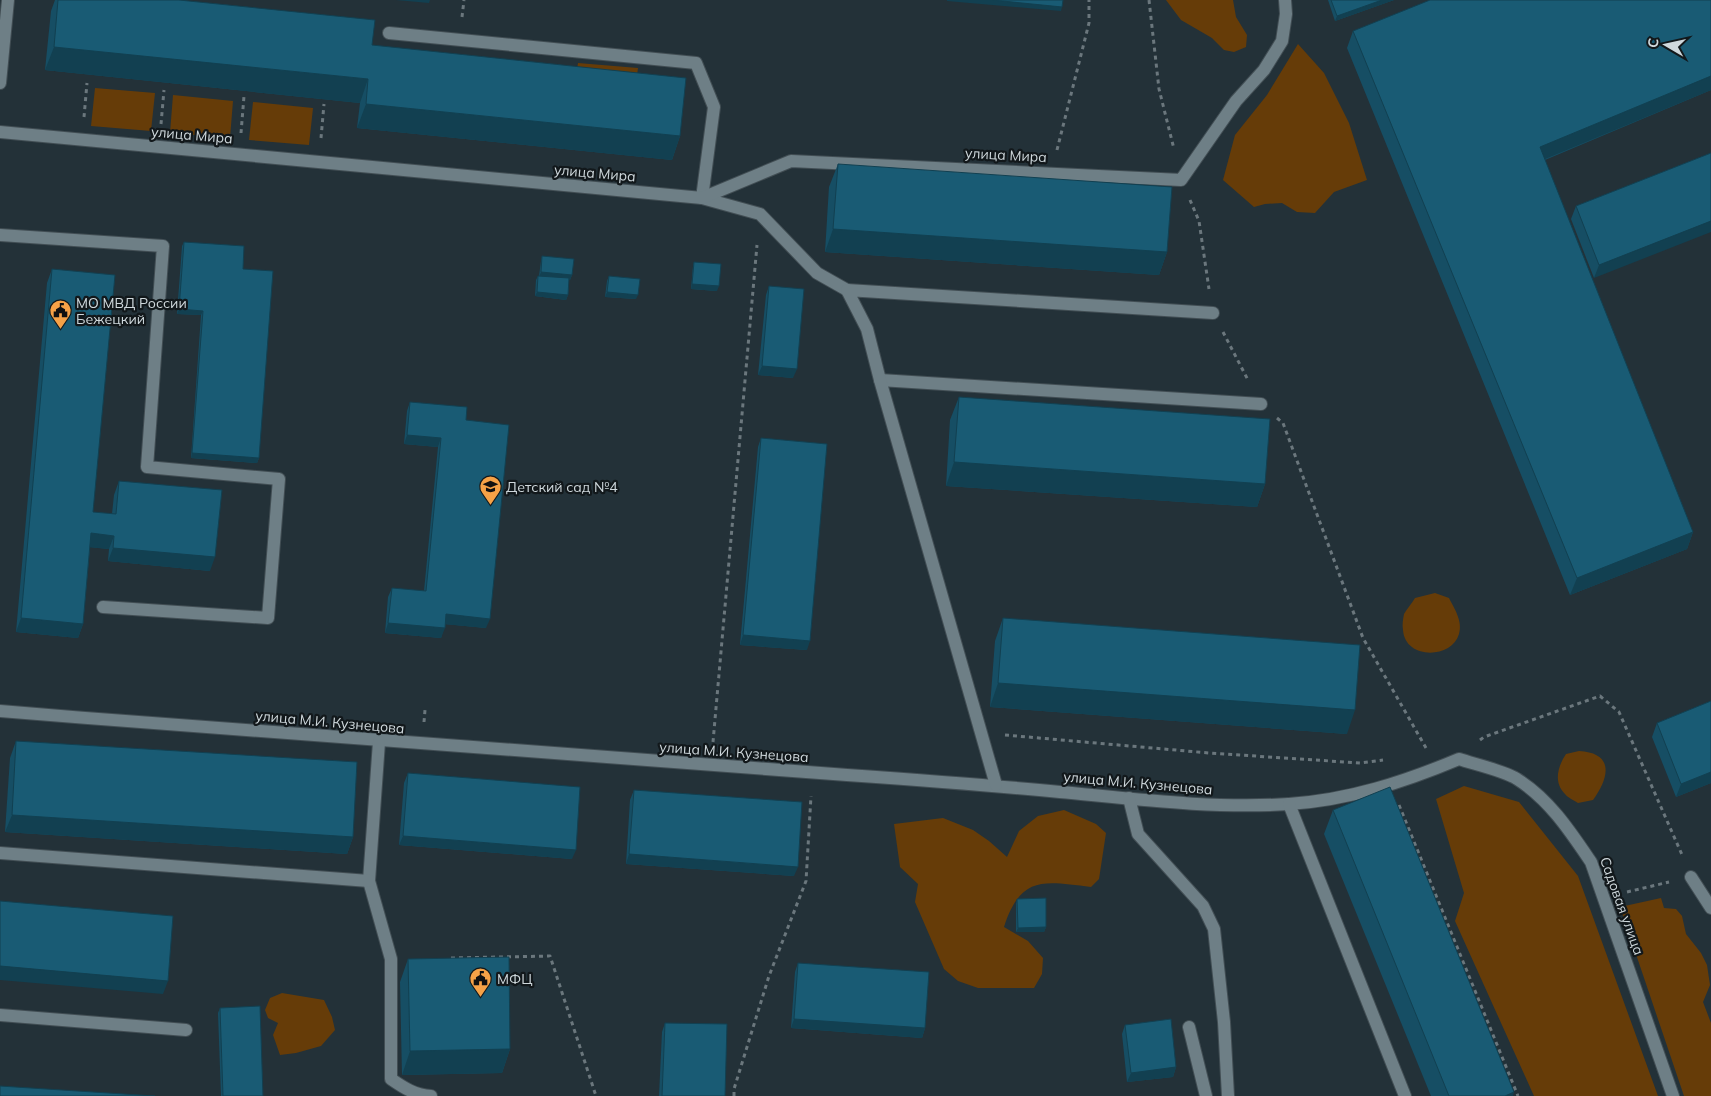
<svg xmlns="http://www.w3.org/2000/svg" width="1711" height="1096" font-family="Mulish,sans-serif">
	<rect width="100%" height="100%" fill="#233138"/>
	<g fill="#663c08">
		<polygon points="1166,0 1233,0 1236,17 1247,35 1246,47 1234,52 1224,50 1212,38 1181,20"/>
		<polygon points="1298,44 1324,73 1349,123 1367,180 1334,192 1315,213 1297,212 1282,203 1265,204 1254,207 1223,180 1235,135 1267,95"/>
		<polygon points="578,63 638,68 635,89 575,84"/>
		<polygon points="95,88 155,93 151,131 91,126"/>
		<polygon points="173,95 233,101 230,138 170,133"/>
		<polygon points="253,102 313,108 309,145 249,140"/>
		<path d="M1435,593L1449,598C1454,608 1463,621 1459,634C1452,659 1405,660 1403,630C1402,625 1403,619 1404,614C1407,609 1412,603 1415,598Z"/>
		<path d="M1579,751C1615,753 1609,778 1593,800L1578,803C1574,800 1568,798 1565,794C1553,782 1558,766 1566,754Z"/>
		<polygon points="1464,786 1519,802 1578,876 1658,1096 1534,1096 1455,921 1464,893 1436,799"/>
		<path d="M1064,810L1096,824L1106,833L1099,879L1091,887C1045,882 1021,874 1004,927L1028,941L1043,958L1042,974L1034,988H978L958,981L944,969L915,902L918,884L900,867L894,824L943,818L973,830L989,841L1007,857L1019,831L1038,816Z"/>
		<polygon points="1661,898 1664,908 1676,909 1682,916 1686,934 1701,953 1707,965 1710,985 1703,1002 1711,1023 1711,1096 1684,1096 1620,907"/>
		<polygon points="282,993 324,1000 332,1017 335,1030 321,1046 296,1053 280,1055 273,1035 278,1023 268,1018 265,1010 270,998"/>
	</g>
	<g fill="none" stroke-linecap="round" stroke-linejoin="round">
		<defs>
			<g id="minor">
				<polyline points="389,33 696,63 714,107 702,198 760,214 817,273 847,290"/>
				<polyline points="0,83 8,0"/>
				<polyline points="0,132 702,198 791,161 1181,180 1236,101 1264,70 1282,41 1286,14 1285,0"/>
				<polyline points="0,235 163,246 147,467 279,479 268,618 103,607"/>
				<polyline points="880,380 1261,404"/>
				<path d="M0,711C282,734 564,756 847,775C918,780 989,785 1060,792C1135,799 1214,809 1289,804C1349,800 1404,782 1459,759C1474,764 1505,771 1517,779C1549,799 1570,831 1591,862L1673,1096"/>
				<path d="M379,742L369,881L391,959V1079C404,1088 415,1095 431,1096"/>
				<polyline points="996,785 880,380 867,329 847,290 1213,313"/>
				<polyline points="1129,798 1138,834 1203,906 1214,929 1224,1022 1228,1096"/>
				<polyline points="1289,804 1405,1096"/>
				<polyline points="0,853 369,881"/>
				<polyline points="1691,877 1711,908"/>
				<polyline points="0,1015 186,1030"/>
				<polyline points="1189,1027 1206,1096"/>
			</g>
		</defs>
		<use href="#minor" stroke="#424e54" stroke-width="14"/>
		<g stroke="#6b777d" stroke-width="3" stroke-dasharray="4 4" stroke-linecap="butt">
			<polyline points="1149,0 1159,89 1174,149"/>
			<polyline points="462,17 464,0"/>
			<polyline points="84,117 87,83"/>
			<polyline points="161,124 164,90"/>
			<polyline points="241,133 244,96"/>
			<polyline points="321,138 324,104"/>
			<polyline points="1057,150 1089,23 1089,0"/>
			<polyline points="1190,200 1199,221 1209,289"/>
			<polyline points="1223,332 1248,380"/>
			<polyline points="1277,418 1283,423 1363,638 1426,748"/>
			<polyline points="424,722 425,710"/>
			<polyline points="1005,735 1209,753 1360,763 1383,760"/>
			<polyline points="1480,740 1484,737 1600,696 1619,712 1683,857"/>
			<polyline points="713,742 757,245"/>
			<polyline points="1399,805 1518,1096"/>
			<polyline points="1627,892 1669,882"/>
			<polyline points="451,958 550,956 596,1096"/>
			<polyline points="734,1096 734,1089 769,976 806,881 811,796"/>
		</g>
		<use href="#minor" stroke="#6e7f86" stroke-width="12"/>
	</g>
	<g fill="#164e64">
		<polygon points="55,0 179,0 372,45 680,136 672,160 357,128 360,103 45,70 51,11"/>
		<polygon points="1328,0 1394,0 1335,21"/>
		<polygon points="1353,31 1711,90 1545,160 1693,532 1687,549 1570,595 1347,48"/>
		<polygon points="1711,153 1594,278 1571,219 1576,206"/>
		<polygon points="838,164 1167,252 1159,275 825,252 829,187"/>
		<polygon points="184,242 243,269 259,458 257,463 191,458 201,315 177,314 182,246"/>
		<polygon points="542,256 572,275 570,280 569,280 568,295 566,300 535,296 536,280 538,276 539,276 541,261"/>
		<polygon points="694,262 717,291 691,289 693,266"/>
		<polygon points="52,269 93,512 112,514 114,495 119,481 210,571 108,561 109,549 90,547 83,624 78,638 16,632 47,283"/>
		<polygon points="609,276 636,299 605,297 607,281"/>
		<polygon points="769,286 793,378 758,375 766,295"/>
		<polygon points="959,397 1265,484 1257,507 946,486 950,420"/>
		<polygon points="410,402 466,420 486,628 445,624 441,638 385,633 388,597 392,588 424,591 438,447 404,444 407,411"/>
		<polygon points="761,438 807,650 740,645 758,447"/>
		<polygon points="1003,618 1347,734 990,707 995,641"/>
		<polygon points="1711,701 1711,783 1676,797 1652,737 1657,723"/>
		<polygon points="16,741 353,837 347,854 5,832 10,758"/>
		<polygon points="408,773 572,859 399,845 404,783"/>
		<polygon points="634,790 794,876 626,864 630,800"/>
		<polygon points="1333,810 1513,1096 1431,1096 1324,834"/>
		<polygon points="1017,899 1046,927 1044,932 1016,932 1016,904"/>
		<polygon points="408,959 510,1049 502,1073 402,1075 400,982"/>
		<polygon points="798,963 925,1028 922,1038 791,1028 795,972"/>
		<polygon points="220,1008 263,1096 221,1096 218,1013"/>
		<polygon points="665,1023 725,1096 659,1096 662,1032"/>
		<polygon points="1125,1025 1176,1067 1173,1077 1127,1082 1122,1034"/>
	</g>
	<g fill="#124051">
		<polygon points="396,0 430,0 429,3"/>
		<polygon points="947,0 992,0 1062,7 1061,11 947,1"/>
		<polygon points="1382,0 1394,0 1335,21 1337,16"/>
		<polygon points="54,47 368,79 360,103 45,70"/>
		<polygon points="1711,76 1711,90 1533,164 1540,147"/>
		<polygon points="366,104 680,136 672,160 357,128"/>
		<polygon points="1711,221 1711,232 1594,278 1599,265"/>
		<polygon points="833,229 1167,252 1159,275 825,252"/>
		<polygon points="541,272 572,275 570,280 539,277"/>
		<polygon points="692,284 719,286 717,291 691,289"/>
		<polygon points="537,292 568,295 566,300 535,296"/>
		<polygon points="607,292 638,295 636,299 605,297"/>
		<polygon points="179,309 203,311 201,315 177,314"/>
		<polygon points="762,366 797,369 793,378 758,375"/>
		<polygon points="407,435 441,438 438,447 404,444"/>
		<polygon points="192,453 259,458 257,463 191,458"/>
		<polygon points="954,462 1265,484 1257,507 946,486"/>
		<polygon points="1693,532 1687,549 1570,595 1577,578"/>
		<polygon points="91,533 114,536 109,549 86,547"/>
		<polygon points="113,548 215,557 210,571 108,561"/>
		<polygon points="446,614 490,619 486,628 443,624"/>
		<polygon points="21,618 83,624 78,638 16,632"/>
		<polygon points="388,623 445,628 441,638 385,633"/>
		<polygon points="743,635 810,641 807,650 740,645"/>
		<polygon points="998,683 1355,710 1347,734 990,707"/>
		<polygon points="1711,772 1711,783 1676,797 1681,784"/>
		<polygon points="12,815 353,837 347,854 5,832"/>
		<polygon points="403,836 576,850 572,859 399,845"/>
		<polygon points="629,854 798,867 794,876 626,864"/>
		<polygon points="1046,927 1044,932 1016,932 1018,928"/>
		<polygon points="0,966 168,981 163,994 0,980"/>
		<polygon points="794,1019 925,1028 922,1038 791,1028"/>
		<polygon points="510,1049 502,1073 402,1075 410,1051"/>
		<polygon points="1176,1067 1173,1077 1127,1082 1131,1073"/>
		<polygon points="1514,1092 1513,1096 1505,1096"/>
	</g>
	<g fill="#195b74" stroke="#124051">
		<polygon points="58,0 179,0 375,20 372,45 686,78 680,136 366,104 368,79 54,47"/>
		<polygon points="992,0 1063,0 1062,7"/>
		<polygon points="1331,0 1382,0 1337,16"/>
		<polygon points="1430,0 1711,0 1711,76 1540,147 1693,532 1577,578 1353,31"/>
		<polygon points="1711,153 1711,221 1599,265 1576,206"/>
		<polygon points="838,164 1172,187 1167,252 833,229"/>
		<polygon points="184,242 244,246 243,269 273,271 259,458 192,453 203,311 179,309"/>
		<polygon points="542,256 574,259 572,275 541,272"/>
		<polygon points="694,262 721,264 719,286 692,284"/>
		<polygon points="52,269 115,275 93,512 116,514 119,481 222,490 215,557 113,548 114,536 91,533 83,624 21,618"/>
		<polygon points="538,276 569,278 568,295 537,292"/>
		<polygon points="609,276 640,279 638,295 607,292"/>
		<polygon points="769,286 804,289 797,369 762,366"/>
		<polygon points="959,397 1270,419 1265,484 954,462"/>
		<polygon points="410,402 467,407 466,420 509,425 490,619 446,614 445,628 388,623 392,588 426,591 441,438 407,435"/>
		<polygon points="761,438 827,444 810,641 743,635"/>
		<polygon points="1003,618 1360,645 1355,710 998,683"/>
		<polygon points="1711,701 1711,772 1681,784 1657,723"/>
		<polygon points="16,741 357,762 353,837 12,815"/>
		<polygon points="408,773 580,787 576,850 403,836"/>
		<polygon points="1390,787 1514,1092 1505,1096 1449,1096 1333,810"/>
		<polygon points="634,790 802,802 798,867 629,854"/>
		<polygon points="1046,898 1046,927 1018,928 1017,899"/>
		<polygon points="0,901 173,916 168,981 0,966"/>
		<polygon points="509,957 510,1049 410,1051 408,959"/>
		<polygon points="798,963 929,972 925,1028 794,1019"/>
		<polygon points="260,1006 263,1096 223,1096 220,1008"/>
		<polygon points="1171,1019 1176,1067 1131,1073 1125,1025"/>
		<polygon points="665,1023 727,1024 725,1096 662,1096"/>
		<polygon points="0,1086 155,1096 0,1096"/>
	</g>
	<defs>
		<symbol id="civic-pin" viewBox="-11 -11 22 30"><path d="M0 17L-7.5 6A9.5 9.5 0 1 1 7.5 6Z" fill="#f6a247" stroke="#12181b"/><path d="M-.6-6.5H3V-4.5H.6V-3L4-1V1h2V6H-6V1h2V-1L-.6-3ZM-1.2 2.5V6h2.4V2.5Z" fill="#111"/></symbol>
		<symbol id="school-pin" viewBox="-11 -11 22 30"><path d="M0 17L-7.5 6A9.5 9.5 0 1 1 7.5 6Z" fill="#f6a247" stroke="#12181b"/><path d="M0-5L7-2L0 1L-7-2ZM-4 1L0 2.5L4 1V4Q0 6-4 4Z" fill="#111"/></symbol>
	</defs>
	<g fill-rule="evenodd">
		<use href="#civic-pin" x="48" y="298" width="25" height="34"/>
		<use href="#school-pin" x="478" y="474" width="25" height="34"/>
		<use href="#civic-pin" x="468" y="966" width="25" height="34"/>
	</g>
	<g text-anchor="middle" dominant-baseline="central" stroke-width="4.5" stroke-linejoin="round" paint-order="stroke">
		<g font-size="14" fill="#cfd8dc" stroke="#12181b">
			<text transform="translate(192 135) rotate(5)">улица Мира</text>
			<text transform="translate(1006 155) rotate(3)">улица Мира</text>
			<text transform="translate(595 173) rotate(5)">улица Мира</text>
			<text transform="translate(330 722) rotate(5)">улица М.И. Кузнецова</text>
			<text transform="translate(734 752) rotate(4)">улица М.И. Кузнецова</text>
			<text transform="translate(1138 783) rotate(5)">улица М.И. Кузнецова</text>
			<text transform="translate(1622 906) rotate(70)">Садовая улица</text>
		</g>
		<g font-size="14" fill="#cfd8dc" stroke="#12181b" text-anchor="start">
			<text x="76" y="303">МО МВД России<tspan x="76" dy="16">Бежецкий</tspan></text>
			<text x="506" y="487">Детский сад №4</text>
			<text x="497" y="979">МФЦ</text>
		</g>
	</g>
	<g transform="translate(1666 45) rotate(279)" stroke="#12181b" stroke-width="4" paint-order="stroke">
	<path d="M0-4L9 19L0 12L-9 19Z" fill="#cfd8dc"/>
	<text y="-8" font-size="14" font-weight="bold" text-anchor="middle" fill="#cfd8dc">С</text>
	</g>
</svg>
